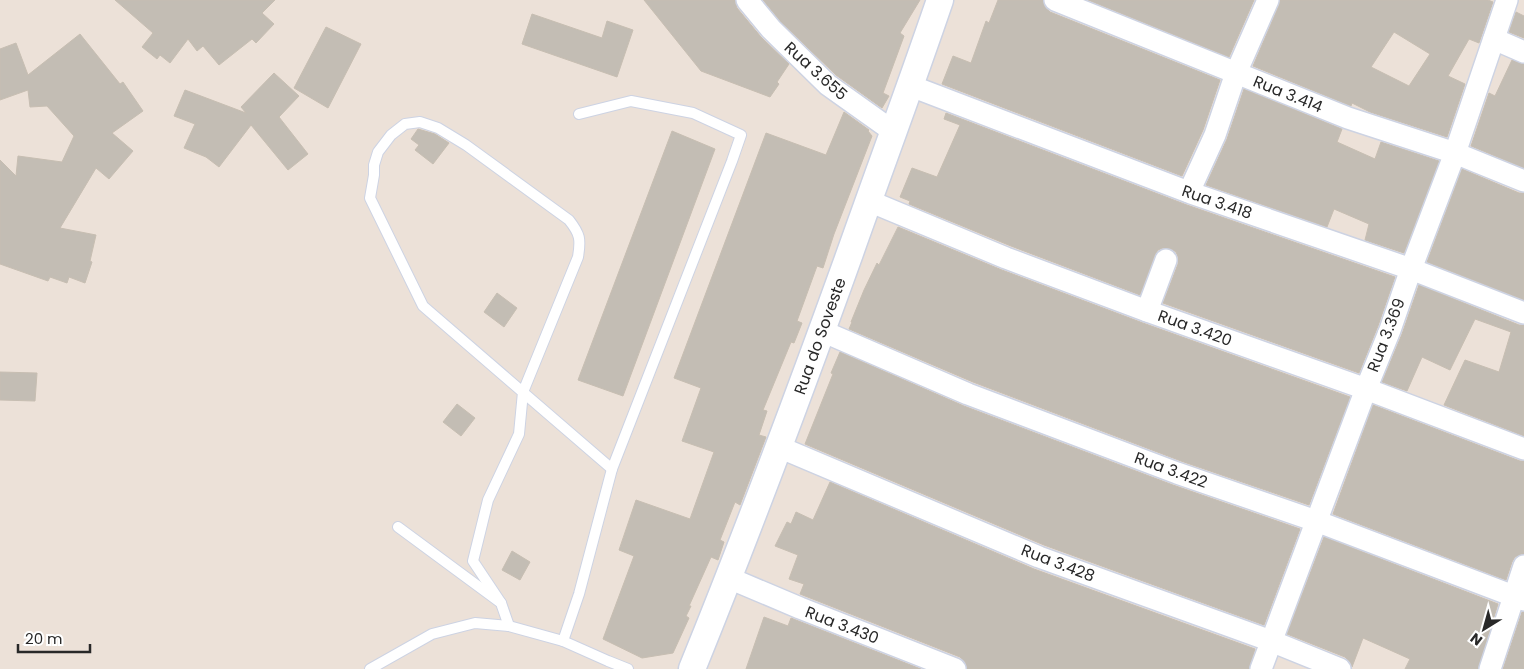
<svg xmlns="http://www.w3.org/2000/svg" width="1524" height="669" font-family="Poppins,sans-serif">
	<rect width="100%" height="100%" fill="#ece1d8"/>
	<g fill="#c3bdb4" stroke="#c7beb2" fill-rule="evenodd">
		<polygon points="115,0 275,0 262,13 274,24 256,43 252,39 219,65 203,46 197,51 188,39 170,63 160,55 157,59 142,47 153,33"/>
		<polygon points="644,0 735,0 737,8 761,37 789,64 777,82 779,84 770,97 701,71"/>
		<polygon points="763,0 920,0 900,33 904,36 883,93 889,96 882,108 836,75 780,21"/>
		<polygon points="998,0 1043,0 1045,7 1050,12 1220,80 1203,130 1182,176 942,84 953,56 971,63 986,21 989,23"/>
		<polygon points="1088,0 1254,0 1229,57"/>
		<path d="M1280,0H1488L1493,2L1479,43L1469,39L1448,76L1465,84L1447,137L1370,112L1352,103L1351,106L1253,66L1279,5ZM1394,32L1430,54L1409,86L1371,67Z"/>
		<polygon points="1516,12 1524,16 1524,38 1509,32"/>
		<polygon points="532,14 602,38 607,21 633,30 617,77 522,44"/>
		<polygon points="326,27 361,44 328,108 294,88"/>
		<polygon points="80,34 120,84 123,82 143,111 112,133 133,151 109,179 96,168 60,228 96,235 90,261 92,262 85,283 69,277 67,283 50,277 48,281 0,264 0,160 16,176 18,156 62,162 74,136 47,106 30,107 28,90 0,100 0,49 16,43 28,75"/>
		<polygon points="1512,60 1524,64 1524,168 1471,146 1489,93 1495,96"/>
		<polygon points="274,73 299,96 279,117 308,154 288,170 251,125 219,167 206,157 184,148 195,124 174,116 185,90 246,113 241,107"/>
		<polygon points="1244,89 1342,129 1337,142 1375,159 1381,142 1439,161 1404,253 1365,240 1369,224 1334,209 1327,227 1206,185 1227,139"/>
		<polygon points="844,112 869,130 868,131 872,136 834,234 823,268 817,266 797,321 802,323 794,343 791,342 763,410 767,411 759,435 766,437 740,505 735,502 720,540 724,542 718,560 711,557 689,606 691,606 686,616 689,618 673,653 642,658 603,639 634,556 619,550 636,500 690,519 714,452 682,441 701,388 674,378 766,133 826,155"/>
		<polygon points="946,113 1187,205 1395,277 1378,326 1359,373 1163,303 1178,264 1178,257 1176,252 1171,249 1163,248 1158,250 1155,255 1140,295 1011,246 909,204 910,201 900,197 912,168 937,177 960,125 944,119"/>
		<polygon points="418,129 435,134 449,143 433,164 415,150 419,145 411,139"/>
		<polygon points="672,131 715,149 623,396 578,380"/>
		<polygon points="1462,169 1519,193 1524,193 1524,300 1427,262"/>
		<polygon points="898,227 1002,270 1143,323 1350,397 1309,505 1181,461 973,382 849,329 852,322 851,322 864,290 877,263 879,265"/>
		<polygon points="1419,285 1519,325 1524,325 1524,436 1444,405 1465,360 1499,372 1511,332 1475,319 1450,370 1422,357 1407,391 1382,382 1402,334"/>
		<polygon points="497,293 517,308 504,327 484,312"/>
		<polygon points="840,352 964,406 1173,485 1300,529 1264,625 1044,545 805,444 833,374 831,373"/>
		<polygon points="0,372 37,373 35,401 0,400"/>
		<polygon points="457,404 475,418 461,436 443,422"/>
		<polygon points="1373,405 1520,461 1524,461 1524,554 1515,557 1512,562 1506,580 1333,514"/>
		<polygon points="830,482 1034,569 1255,649 1249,669 967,669 965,662 960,657 800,594 804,584 789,579 798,555 775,546 787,522 791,524 796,512 813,520"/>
		<polygon points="1324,537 1498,604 1478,669 1405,669 1410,659 1363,638 1352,667 1350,662 1345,657 1287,634"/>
		<polygon points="512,551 530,562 520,580 502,570"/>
		<polygon points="1522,612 1524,612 1524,669 1503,669"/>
		<polygon points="764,617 788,626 791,618 921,669 746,669"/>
	</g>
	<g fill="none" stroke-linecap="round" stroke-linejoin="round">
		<defs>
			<g id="service">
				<polyline points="579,114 631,101 693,113 741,135 732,161 612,469 579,594 563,641 608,661 628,669"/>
				<polyline points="398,527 501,603 509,626"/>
				<path d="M501,603L473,561L488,500L519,434L523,392L578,257C581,239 580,234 569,220L466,145L438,128L420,122L405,124L391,135L378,152L374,165V175L370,198L423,306L612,469"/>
				<polyline points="370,669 432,634 475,623 509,626 563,641"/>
			</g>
			<g id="minor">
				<polyline points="747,0 771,29 828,85 894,132"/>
				<polyline points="1055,0 1348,118 1455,153 1524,181"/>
				<polyline points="1494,39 1524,52"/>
				<polyline points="911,86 1191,193 1411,269 1524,313"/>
				<polyline points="1189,192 1215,135 1236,73 1268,0"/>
				<polyline points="869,201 1006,258 1147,311 1366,389 1524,449"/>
				<polyline points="1147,311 1166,260"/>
				<polyline points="822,331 968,394 1177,473 1316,521 1524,600"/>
				<polyline points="779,447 1039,557 1271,641 1340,669"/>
				<polyline points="729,578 800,608 955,669"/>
				<polyline points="1261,669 1366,389 1390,330 1411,269 1455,153 1507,0"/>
				<polyline points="1490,669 1524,566"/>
			</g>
			<path id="tertiary" d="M692,669C748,531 800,392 850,253C880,168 911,85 940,0"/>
		</defs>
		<use href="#service" stroke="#cdd3e3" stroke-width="12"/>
		<use href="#minor" stroke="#cdd3e3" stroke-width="24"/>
		<use href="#tertiary" stroke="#cdd3e3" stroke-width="29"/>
		<use href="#service" stroke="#fff" stroke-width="10"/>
		<use href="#minor" stroke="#fff" stroke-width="21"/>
		<use href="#tertiary" stroke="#fff" stroke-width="26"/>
	</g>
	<g text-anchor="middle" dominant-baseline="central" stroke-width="4.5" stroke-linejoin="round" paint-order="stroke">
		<g font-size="16" fill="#282828" stroke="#fff">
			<text transform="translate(816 71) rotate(42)">Rua 3.655</text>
			<text transform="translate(1288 94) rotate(22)">Rua 3.414</text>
			<text transform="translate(1217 202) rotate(19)">Rua 3.418</text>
			<text transform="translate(1195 328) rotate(20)">Rua 3.420</text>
			<text transform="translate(1386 335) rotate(-69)">Rua 3.369</text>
			<text transform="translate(820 336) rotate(-70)">Rua do Soveste</text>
			<text transform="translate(1171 470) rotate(20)">Rua 3.422</text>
			<text transform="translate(1058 563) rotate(21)">Rua 3.428</text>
			<text transform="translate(842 625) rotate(21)">Rua 3.430</text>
		</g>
	</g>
	<g transform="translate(1484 629) rotate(217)" stroke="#ffffff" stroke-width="4" paint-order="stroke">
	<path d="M0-4L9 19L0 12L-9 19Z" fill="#282828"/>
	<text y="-8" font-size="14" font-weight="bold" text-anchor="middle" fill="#282828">N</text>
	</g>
	<path d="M18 644v8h72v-8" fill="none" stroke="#282828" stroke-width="2.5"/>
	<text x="25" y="644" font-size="15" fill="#282828" stroke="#ffffff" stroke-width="4" paint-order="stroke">20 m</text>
</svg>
